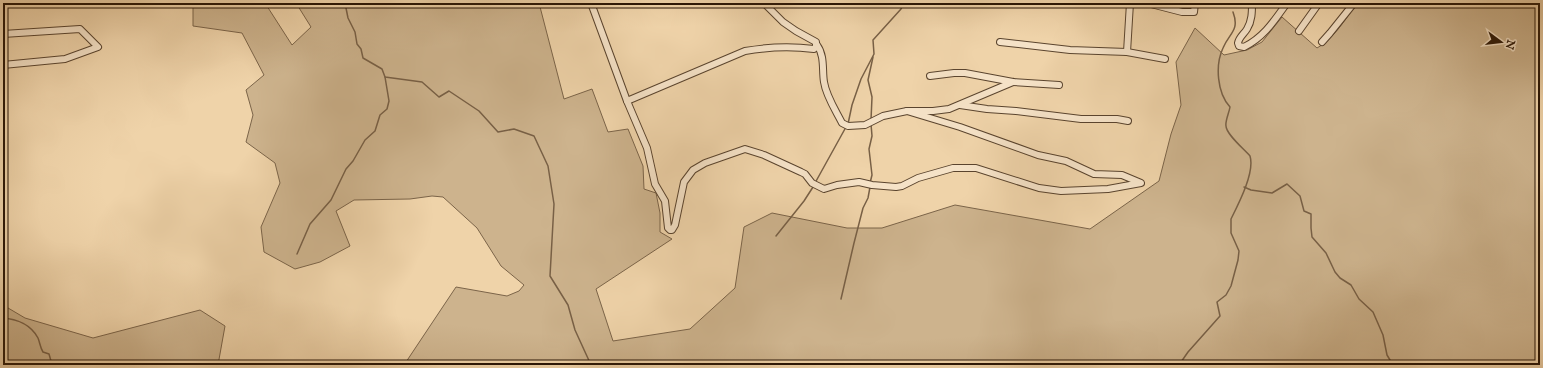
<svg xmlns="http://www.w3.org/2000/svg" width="1543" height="368" font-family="'IM FELL English',serif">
	<rect width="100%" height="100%" fill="#efd3a9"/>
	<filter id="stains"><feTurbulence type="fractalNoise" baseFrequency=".005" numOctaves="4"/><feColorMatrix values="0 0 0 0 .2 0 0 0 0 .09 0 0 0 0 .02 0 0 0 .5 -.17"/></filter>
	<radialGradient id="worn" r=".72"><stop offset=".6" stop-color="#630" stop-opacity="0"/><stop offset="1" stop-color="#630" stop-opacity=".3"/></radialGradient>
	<g fill="#cdb38d" stroke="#7b6449">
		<path d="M201,3H265L292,45L311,27L296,3H539L564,99L592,89L608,132L628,129L643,166L644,189L656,193L660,213V232L672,239L596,289L613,341L690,329L735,288L744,227L772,213L847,228H882L955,205L1090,229L1159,181L1171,134L1181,105L1176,62L1195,28L1224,55L1247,50L1262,42L1282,17L1317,48C1333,40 1347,17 1357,3H1540V365H404L456,287L507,296L519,291L524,285L501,266L477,228L443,197L432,196L410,199L354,200L336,211L350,246L320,262L295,269L264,252L261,227L280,183L275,163L246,142L253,115L246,90L264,75L242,33L193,26V4Z"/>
		<polygon points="3,305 25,318 93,338 200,310 225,326 218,365 3,365"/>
	</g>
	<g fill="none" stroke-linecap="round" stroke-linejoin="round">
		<g stroke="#786046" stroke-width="1.5">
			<polyline points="345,3 348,18 355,32 357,44 361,49 363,58 382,69 385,77 422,82 439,97 449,91 479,111 498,132 514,129 534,136 548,166 554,204 550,276 568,305 575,330 591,365"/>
			<polyline points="871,120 872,97 868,80 873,57"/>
			<polyline points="848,124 852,105 861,79 874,54 873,40 901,9 904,3"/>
			<polyline points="815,183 846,127"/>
			<polyline points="870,183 872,175 869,149 872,136 871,124"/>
			<polyline points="1244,187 1251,190 1272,193 1287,184 1300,196 1304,211 1311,214 1311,228 1312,237 1326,253 1335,272 1340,278 1351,285 1359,299 1373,312 1383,335 1387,355 1393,365"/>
			<polyline points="776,236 804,201 813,187"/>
			<polyline points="297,254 310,224 331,200 346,169 353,161 365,140 375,131 380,115 387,109 389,101 385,77"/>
			<polyline points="841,299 854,243 863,208 868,198 870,187"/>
			<path d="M3,318C17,319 31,325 38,338C40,343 40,347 43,352L49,354L51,361L46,365"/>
			<path d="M1179,365L1188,352L1220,316L1217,302L1226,295L1231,286L1238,260L1239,251L1231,233V219C1239,203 1255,172 1250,156C1244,149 1226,134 1226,126C1225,121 1229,113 1230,107C1217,93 1215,65 1223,48C1229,33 1240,31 1233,12"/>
		</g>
		<defs>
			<g id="minor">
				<polyline points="591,3 627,101 647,148 655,184 665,201 668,228 670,230 672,230 675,225 684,182 693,170 705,163 745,149 764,155 801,172 805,174 812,183 824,189 837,185 859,182 872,185 896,187 902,186 918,178 953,168 976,168 1039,188 1061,191 1108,189 1141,183 1122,175 1094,174 1066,161 1038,155 960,127 907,111"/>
				<polyline points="1147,3 1182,12 1194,12 1195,3"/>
				<polyline points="1228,3 1234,4 1238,3"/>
				<path d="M1252,3C1252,12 1252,21 1247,29C1244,34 1239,37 1238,43L1239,46L1244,47C1264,37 1274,21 1287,3"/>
				<polyline points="1299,31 1319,3"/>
				<polyline points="3,34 80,29 98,47 65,59 3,65"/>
				<polyline points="1000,42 1070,50 1127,52 1165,59"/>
				<polyline points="1322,42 1330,33 1354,3"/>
				<path d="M817,45C825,56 822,70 824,82C826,96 836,111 842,123L848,126L865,125L883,116L907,111H933L949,109L1013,82"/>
				<polyline points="1127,52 1130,3"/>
				<polyline points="930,76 954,73 965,73 1013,82 1059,85"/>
				<path d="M627,101L745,51C768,47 790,46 814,49L816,47V42L796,31L783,22L764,3"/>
				<polyline points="960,105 987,109 1016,111 1081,119 1117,119 1128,121"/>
			</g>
		</defs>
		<use href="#minor" stroke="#5a442e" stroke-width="8"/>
		<use href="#minor" stroke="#f5e2c7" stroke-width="6"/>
	</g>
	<rect width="1543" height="368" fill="none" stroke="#efd3a9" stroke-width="16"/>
	<rect x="4" y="4" width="1535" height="360" fill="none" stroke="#291505" stroke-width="2"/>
	<rect x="8" y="8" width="1527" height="352" fill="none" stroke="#291505"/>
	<g transform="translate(1501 42) rotate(105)" stroke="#f5e2c7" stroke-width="3" paint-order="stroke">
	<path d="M0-3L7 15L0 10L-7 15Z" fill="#291505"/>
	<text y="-6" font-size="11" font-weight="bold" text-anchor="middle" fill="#291505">N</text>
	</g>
	<rect width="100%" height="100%" filter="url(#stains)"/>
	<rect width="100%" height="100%" fill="url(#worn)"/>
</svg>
